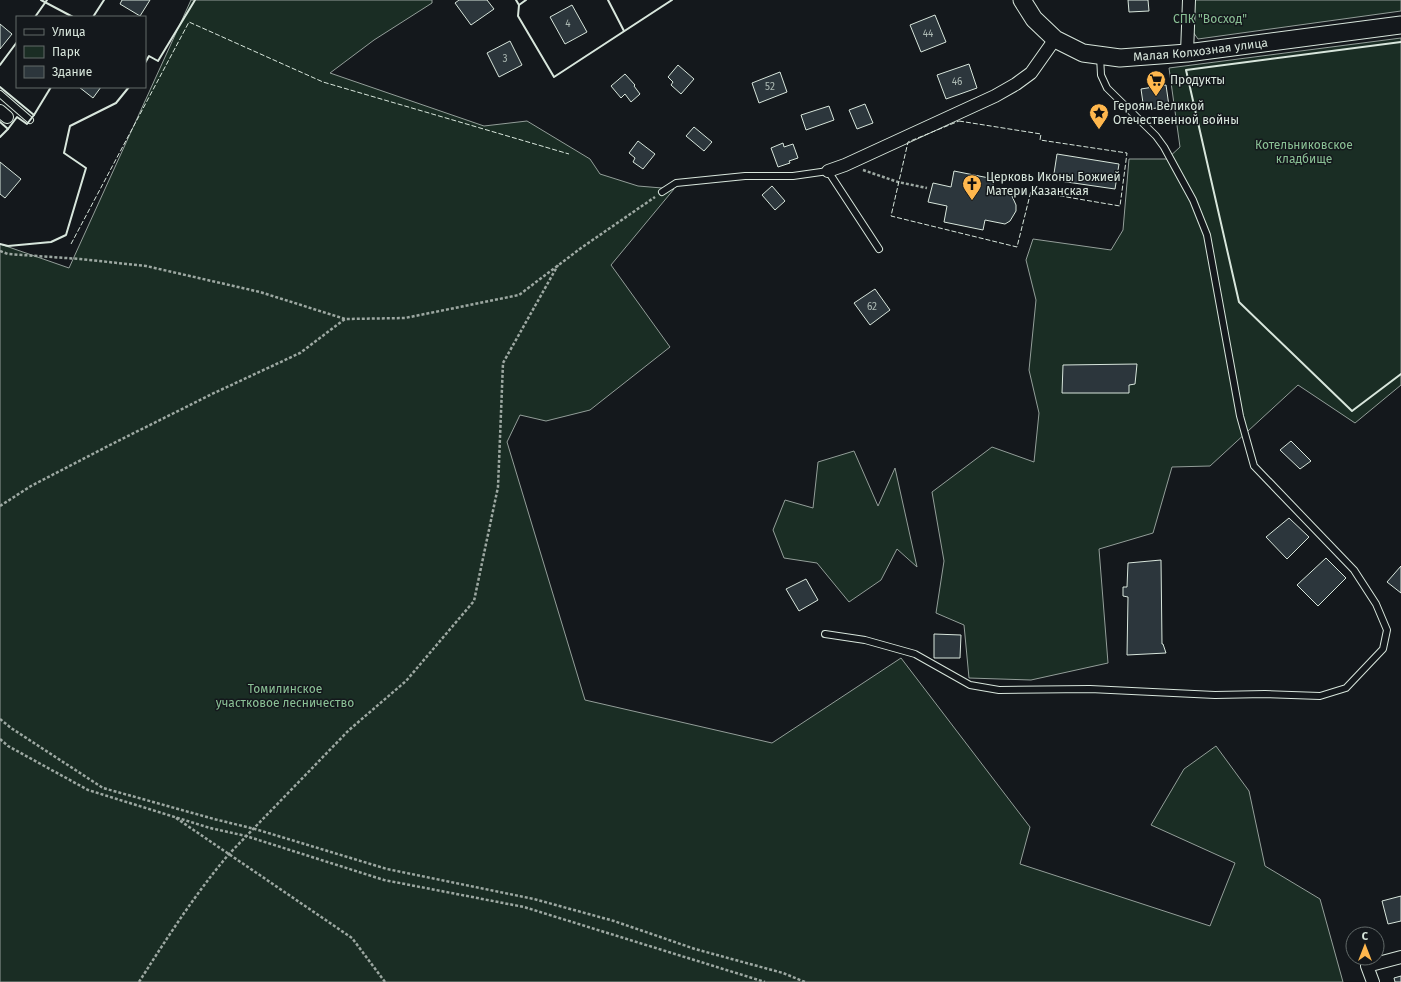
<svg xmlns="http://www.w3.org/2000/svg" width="1401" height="982" font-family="'Fira Sans',sans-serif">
	<rect width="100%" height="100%" fill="#14181c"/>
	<g fill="#1a2d24" stroke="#939e99">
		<polygon points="191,0 432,0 432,3 374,40 330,73 484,126 527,121 590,159 600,174 638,186 674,189 611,265 670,347 590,410 546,421 520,415 507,442 585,700 772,743 901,658 1030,827 1020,864 1210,926 1235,863 1151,825 1184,769 1216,746 1249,791 1265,866 1320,899 1343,982 0,982 0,244 69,268"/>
		<polygon points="1192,0 1401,0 1401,11 1198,39 1191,29"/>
		<polygon points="1401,38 1401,385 1355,423 1298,385 1210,466 1172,467 1153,533 1099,549 1108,663 1031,680 969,678 964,625 936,613 944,561 932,492 992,447 1034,462 1039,413 1029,370 1036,300 1026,260 1033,239 1111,250 1123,230 1129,159 1167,159 1180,147 1169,68"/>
		<polygon points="854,451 878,506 895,468 917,567 897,549 881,580 849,602 817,563 784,558 773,530 785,500 813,508 818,462"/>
	</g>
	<g fill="#2c363c" stroke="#d8e6dc">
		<polygon points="122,0 150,0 140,16 120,4"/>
		<polygon points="459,0 487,0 494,9 471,25 455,3"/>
		<polygon points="1128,0 1148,0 1149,11 1129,12"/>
		<polygon points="572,5 587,32 565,44 550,17"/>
		<polygon points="935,15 946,42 921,52 910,25"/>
		<polygon points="0,24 12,34 0,49"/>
		<polygon points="510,41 522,65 499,77 487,53"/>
		<polygon points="969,64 977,88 946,99 937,75"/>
		<polygon points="678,65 694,79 681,94 671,85 673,82 668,77"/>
		<polygon points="780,72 787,92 759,103 752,83"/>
		<polygon points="625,74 635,85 634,86 640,94 631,102 625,94 621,98 611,86"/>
		<polygon points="1166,85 1169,106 1144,110 1141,89"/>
		<polygon points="79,87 101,87 93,98"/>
		<polygon points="865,104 873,123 857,129 849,110"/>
		<polygon points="829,106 834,120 806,130 801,115"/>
		<polygon points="694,127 712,142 704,151 686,136"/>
		<polygon points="638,141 655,154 643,169 633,162 635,158 629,153"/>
		<polygon points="783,143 784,147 793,144 798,158 789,161 790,163 778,167 771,148"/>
		<polygon points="1057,154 1119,164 1115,189 1053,180"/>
		<polygon points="0,162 21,179 5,198 0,194"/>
		<polygon points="954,171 994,179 992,190 1011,194 1016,205 1016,211 1010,221 1005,224 985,220 983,230 944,222 947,206 928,202 933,183 951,187"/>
		<polygon points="772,186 785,201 775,210 762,195"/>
		<polygon points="875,289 890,310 870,325 854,303"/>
		<polygon points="1137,364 1135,384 1129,385 1129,393 1062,393 1063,365"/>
		<polygon points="1291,441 1311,461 1300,469 1280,450"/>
		<polygon points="1289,518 1309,537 1287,559 1266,537"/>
		<polygon points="1326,558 1346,578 1318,606 1297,585"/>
		<polygon points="1161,560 1162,644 1163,644 1166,653 1127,655 1128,597 1123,596 1123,587 1127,587 1128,563"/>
		<polygon points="1401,566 1401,593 1387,582"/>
		<polygon points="806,579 818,600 799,611 786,589"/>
		<polygon points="934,634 961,635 960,658 934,658"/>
		<polygon points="1401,896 1401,921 1388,924 1382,901"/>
		<polygon points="1401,976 1401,982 1395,982 1394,978"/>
	</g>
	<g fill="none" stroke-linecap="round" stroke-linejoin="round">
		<defs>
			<g id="lane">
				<polyline points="0,94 30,120"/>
				<polyline points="662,192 676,183 745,176 793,176 828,171 879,249"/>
				<polyline points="825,634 865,640 915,654 970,685 999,690 1090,689 1215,695 1265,694 1320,696 1346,688 1383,649 1387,630 1376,604 1354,570 1254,466 1240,416 1207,235 1193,200 1164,147 1156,136 1107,88 1101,75 1100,56"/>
			</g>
			<g id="street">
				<polyline points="1187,53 1189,0"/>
				<polyline points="0,111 7,117"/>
				<polyline points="828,171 845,165 995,96 1016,84 1031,73 1055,39"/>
				<polyline points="1373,982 1367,966 1401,957"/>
			</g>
			<g id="secondary">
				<path id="s1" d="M1022,0L1034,19L1055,39L1083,53L1120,58L1187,53L1401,25"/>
			</g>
		</defs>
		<use href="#lane" stroke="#d8e6dc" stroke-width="8"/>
		<use href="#street" stroke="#d8e6dc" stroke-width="14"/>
		<use href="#secondary" stroke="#d8e6dc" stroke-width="19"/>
		<g stroke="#9da8a2" stroke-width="2.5" stroke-dasharray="3 2" stroke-linecap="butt">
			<polyline points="863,170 898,182 927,188"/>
			<polyline points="0,251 8,254 80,259 146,266 260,292 345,319 405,318 519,295 581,248 655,197"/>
			<polyline points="0,506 31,486 110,445 212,394 300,353 345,319"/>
			<polyline points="0,719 11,728 103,788 214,819 255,829 387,869 534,899 614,921 695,949 783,973 805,982"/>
			<polyline points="0,739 8,746 88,790 210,828 246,836 384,880 524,907 765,982"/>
			<polyline points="176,818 352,938 385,982"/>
			<path d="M139,982C167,938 195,894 229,854L349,730L406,681L474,601L498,487L503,363L558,265"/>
		</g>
		<use href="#lane" stroke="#14181c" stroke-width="6"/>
		<use href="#street" stroke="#14181c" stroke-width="12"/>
		<use href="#secondary" stroke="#14181c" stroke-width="17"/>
		<g stroke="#d8e6dc" stroke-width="1" stroke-dasharray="5 2" stroke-linecap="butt">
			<polygon points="959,121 1041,134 1040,140 1127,153 1120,206 1031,191 1017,247 891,216 908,142"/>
			<polyline points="71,244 189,22 323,82 569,154"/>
		</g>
		<g stroke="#d8e6dc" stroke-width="2">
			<polyline points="41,0 73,17"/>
			<polyline points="516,0 519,5 518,16 554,77 672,0"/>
			<polyline points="608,0 624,31"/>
			<polyline points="519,5 526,0"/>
			<polyline points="35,17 47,0"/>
			<polyline points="93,17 104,0"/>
			<polyline points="1401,42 1186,70 1239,302 1352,411 1401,374"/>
			<polyline points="145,63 149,56 158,61 195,0"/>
			<polyline points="0,65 17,42"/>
			<polyline points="0,87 34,115 27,124 17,117 8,129 0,122"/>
			<polyline points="34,115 51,87"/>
			<polyline points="0,137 8,129"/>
			<polyline points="0,244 8,246 51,242 66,235 86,168 64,153 70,126 116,103 129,87"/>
		</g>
	</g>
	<defs>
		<symbol id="supermarket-pin" viewBox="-11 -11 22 30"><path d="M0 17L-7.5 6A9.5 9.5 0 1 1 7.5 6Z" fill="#ffb74d" stroke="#14181c"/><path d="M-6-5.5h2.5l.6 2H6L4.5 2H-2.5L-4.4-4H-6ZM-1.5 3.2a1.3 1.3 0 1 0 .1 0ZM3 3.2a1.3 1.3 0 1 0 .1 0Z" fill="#111"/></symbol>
		<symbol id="sight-pin" viewBox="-11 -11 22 30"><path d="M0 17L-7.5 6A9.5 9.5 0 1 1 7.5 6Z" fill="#ffb74d" stroke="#14181c"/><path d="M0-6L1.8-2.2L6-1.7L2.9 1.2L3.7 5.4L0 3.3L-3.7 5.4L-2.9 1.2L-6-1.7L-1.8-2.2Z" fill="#111"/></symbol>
		<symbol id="church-pin" viewBox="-11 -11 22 30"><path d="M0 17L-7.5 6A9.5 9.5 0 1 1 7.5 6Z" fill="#ffb74d" stroke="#14181c"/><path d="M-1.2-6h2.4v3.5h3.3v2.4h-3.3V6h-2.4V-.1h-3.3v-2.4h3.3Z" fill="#111"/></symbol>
	</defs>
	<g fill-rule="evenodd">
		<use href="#supermarket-pin" x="1145" y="69" width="22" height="30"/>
		<use href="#sight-pin" x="1088" y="102" width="22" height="30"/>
		<use href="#church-pin" x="961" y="173" width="22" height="30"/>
	</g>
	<g text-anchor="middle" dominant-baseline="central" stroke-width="3" stroke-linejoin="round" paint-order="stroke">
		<g font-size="10" fill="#adbab4">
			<text x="568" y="24">4</text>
			<text x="928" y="34">44</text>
			<text x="505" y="59">3</text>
			<text x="957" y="82">46</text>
			<text x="770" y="87">52</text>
			<text x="872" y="307">62</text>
		</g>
		<g font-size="12" fill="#8ac095" stroke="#14181c">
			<text x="1210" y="19">СПК "Восход"</text>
			<text x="1304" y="145">Котельниковское<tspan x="1304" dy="14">кладбище</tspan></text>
			<text x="285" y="689">Томилинское<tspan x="285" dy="14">участковое лесничество</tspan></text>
		</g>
		<g font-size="12" fill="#d8e6dc" stroke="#14181c">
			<text stroke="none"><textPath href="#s1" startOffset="201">Малая Колхозная улица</textPath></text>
		</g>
		<g font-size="12" fill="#d8e6dc" stroke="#14181c" text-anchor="start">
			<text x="1170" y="80">Продукты</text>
			<text x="1113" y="106">Героям Великой<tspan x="1113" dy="14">Отечественной войны</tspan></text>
			<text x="986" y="177">Церковь Иконы Божией<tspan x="986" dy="14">Матери Казанская</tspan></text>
		</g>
	</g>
	<rect x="16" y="16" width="130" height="72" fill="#14181c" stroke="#626a69"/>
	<rect x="24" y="29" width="20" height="6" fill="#14181c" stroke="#626a69"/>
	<text x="52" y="36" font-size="12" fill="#d8e6dc">Улица</text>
	<rect x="24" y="46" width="20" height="12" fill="#1a2d24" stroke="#626a69"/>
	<text x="52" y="56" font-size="12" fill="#d8e6dc">Парк</text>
	<rect x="24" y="66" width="20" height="12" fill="#2c363c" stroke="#626a69"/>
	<text x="52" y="76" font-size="12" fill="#d8e6dc">Здание</text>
	<g transform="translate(1365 946)"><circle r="19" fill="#14181c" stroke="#626a69"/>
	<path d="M0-3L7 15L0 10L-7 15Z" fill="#ffb74d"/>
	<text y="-6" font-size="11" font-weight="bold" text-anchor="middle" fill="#d8e6dc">С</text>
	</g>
</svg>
